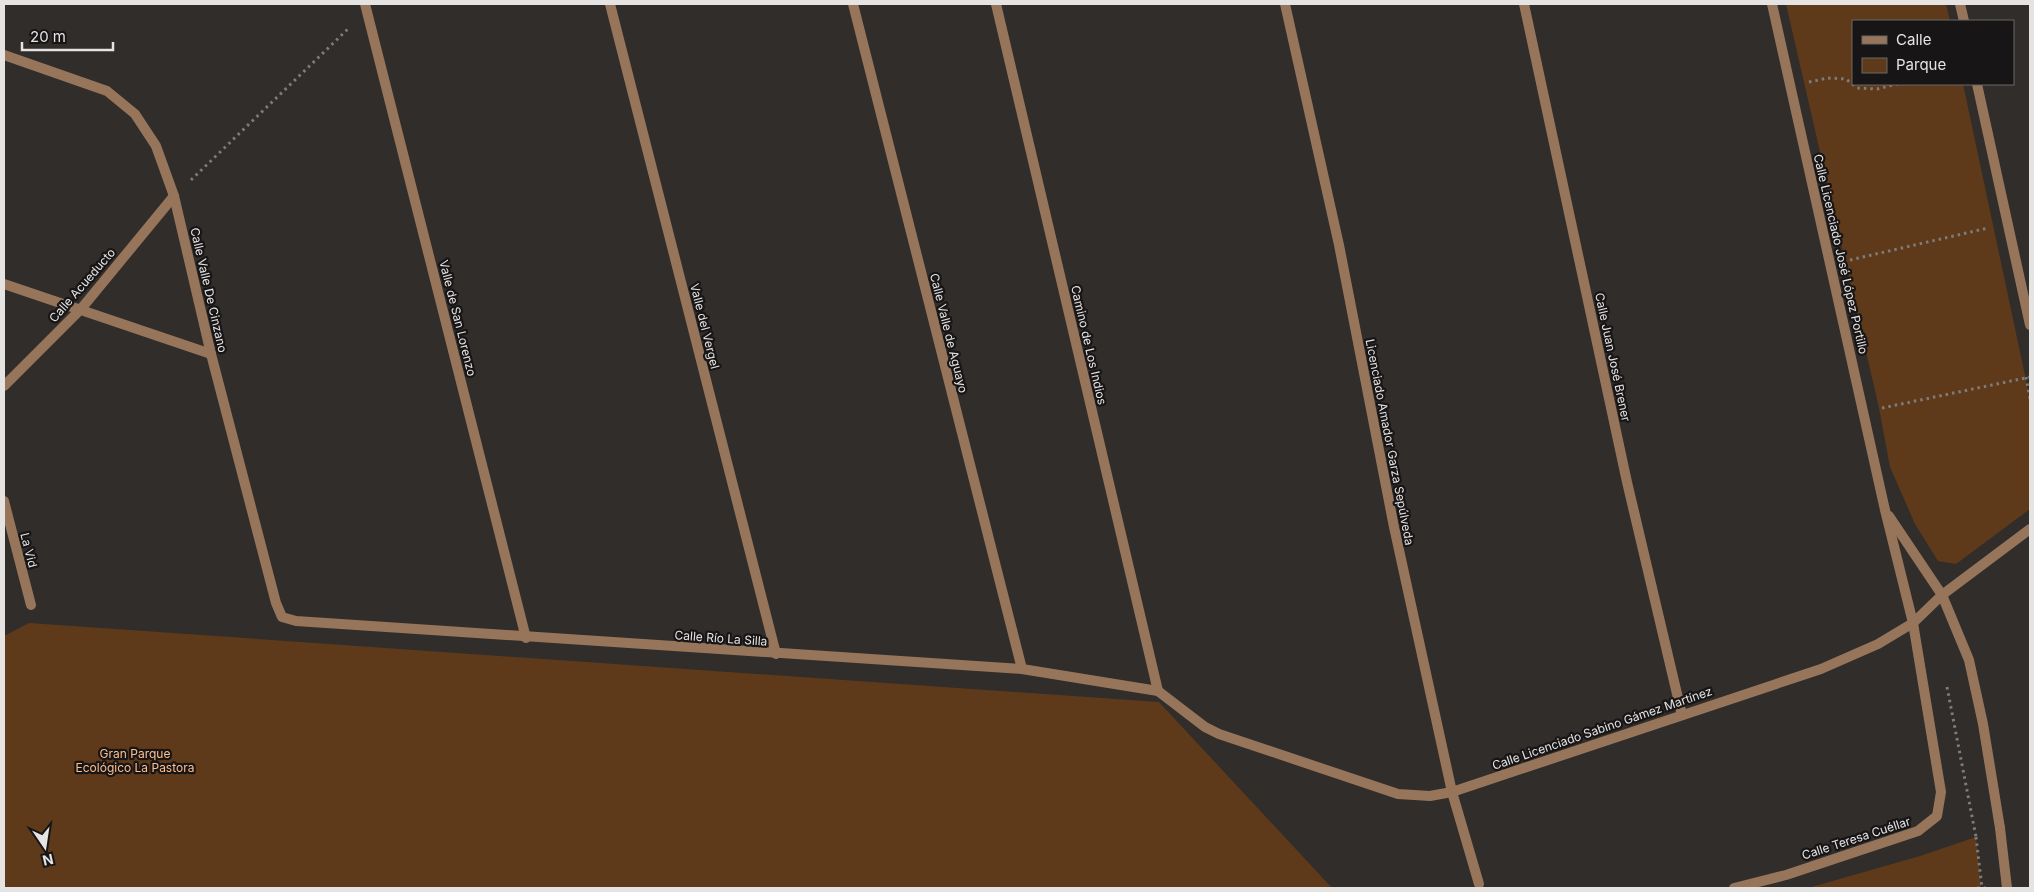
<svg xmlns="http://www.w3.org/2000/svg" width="2034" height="892" font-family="Inter,sans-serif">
	<rect width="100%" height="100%" fill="#302d2b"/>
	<g fill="#5f3a1a">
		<polygon points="1786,4 1946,4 1950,21 1853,21 1853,84 1963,84 2030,399 2030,509 1956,564 1938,561 1915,524 1890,467 1879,408"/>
		<polygon points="29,623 1159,702 1332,888 4,888 4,636"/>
		<polygon points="1976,837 1981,888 1808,888 1920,856"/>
	</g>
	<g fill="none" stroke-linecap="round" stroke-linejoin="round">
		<g stroke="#7e7b7a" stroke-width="3" stroke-dasharray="2.5 4" stroke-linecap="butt">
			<polyline points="1809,82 1828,78 1846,79 1857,88 1877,89 1897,84"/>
			<polyline points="191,180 350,27"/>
			<polyline points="1850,260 1988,228"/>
			<polyline points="2026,377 2030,399"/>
			<polyline points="1882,408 2030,377"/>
			<polyline points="1947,687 1976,837"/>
			<polyline points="1977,888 1987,888"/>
		</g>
		<polyline stroke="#97755b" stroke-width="10" points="1452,792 1479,884"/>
		<g stroke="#97755b" stroke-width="10">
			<polyline points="365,4 526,638"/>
			<polyline points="610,4 776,654"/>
			<polyline points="853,4 1022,669"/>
			<polyline points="996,4 1158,691"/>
			<polyline points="1285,4 1339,245 1394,527 1452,792"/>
			<polyline points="1524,4 1627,482 1682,715"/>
			<polyline points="1960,4 1964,21"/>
			<polyline points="4,55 107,91 135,114 156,146 174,196 211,354 276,603 282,617 296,621 1022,669 1158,691 1205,727 1219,734 1398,794 1430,796 1452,792 1821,669 1878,644 1913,623 1942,595 2030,529"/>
			<polyline points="1977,84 2030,325"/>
			<polyline points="4,284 211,354"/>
			<polyline points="4,386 81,309 174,196"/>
			<polyline points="4,501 31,605"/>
			<polyline points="1889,516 1942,595 1969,660 1983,724 2000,828"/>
			<polyline points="1734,888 1786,875 1918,831 1937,816 1941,792 1913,623 1885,510 1772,4"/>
		</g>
		<polyline stroke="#7e7b7a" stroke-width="3" stroke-dasharray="2.5 4" stroke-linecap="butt" points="1976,837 1982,888"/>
		<polyline stroke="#97755b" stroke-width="10" points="2000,828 2007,888"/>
	</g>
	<g text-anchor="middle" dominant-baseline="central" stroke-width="4.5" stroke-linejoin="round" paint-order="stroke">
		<g font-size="12" fill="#e6e4e3" stroke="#171515">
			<text transform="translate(1841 254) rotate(77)">Calle Licenciado José López Portillo</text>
			<text transform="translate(82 285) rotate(-49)">Calle Acueducto</text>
			<text transform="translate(209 290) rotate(77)">Calle Valle De Cinzano</text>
			<text transform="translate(458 318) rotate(76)">Valle de San Lorenzo</text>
			<text transform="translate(705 326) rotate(76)">Valle del Vergel</text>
			<text transform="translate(949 333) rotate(76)">Calle Valle de Aguayo</text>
			<text transform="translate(1089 345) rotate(77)">Camino de Los Indios</text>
			<text transform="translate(1613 357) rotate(78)">Calle Juan José Brener</text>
			<text transform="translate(1390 442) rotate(79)">Licenciado Amador Garza Sepúlveda</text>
			<text transform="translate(29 550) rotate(76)">La Vid</text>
			<text transform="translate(721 638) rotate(4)">Calle Río La Silla</text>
			<text transform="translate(1602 728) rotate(-19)">Calle Licenciado Sabino Gámez Martínez</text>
			<text transform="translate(1856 838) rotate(-18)">Calle Teresa Cuéllar</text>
		</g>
		<g font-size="12" fill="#fcbf8f" stroke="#171515">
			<text x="135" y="753">Gran Parque<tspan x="135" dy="14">Ecológico La Pastora</tspan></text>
		</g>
	</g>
	<rect width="2034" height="892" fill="none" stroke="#e6e4e3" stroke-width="10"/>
	<rect x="1852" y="20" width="162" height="65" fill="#171515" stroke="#6a6867"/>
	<rect x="1862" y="36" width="25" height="8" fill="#97755b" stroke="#6a6867"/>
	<text x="1896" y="45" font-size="15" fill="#e6e4e3">Calle</text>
	<rect x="1862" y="58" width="25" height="15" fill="#5f3a1a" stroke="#6a6867"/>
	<text x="1896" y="70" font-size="15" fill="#e6e4e3">Parque</text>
	<g transform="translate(45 847) rotate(167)" stroke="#171515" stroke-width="4" paint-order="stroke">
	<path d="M0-4L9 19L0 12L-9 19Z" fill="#e6e4e3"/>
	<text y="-8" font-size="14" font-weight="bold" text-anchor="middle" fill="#e6e4e3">N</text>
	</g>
	<path d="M22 42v8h91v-8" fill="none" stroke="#e6e4e3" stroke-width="2.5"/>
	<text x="30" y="42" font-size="15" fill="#e6e4e3" stroke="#171515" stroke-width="4" paint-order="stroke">20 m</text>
</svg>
